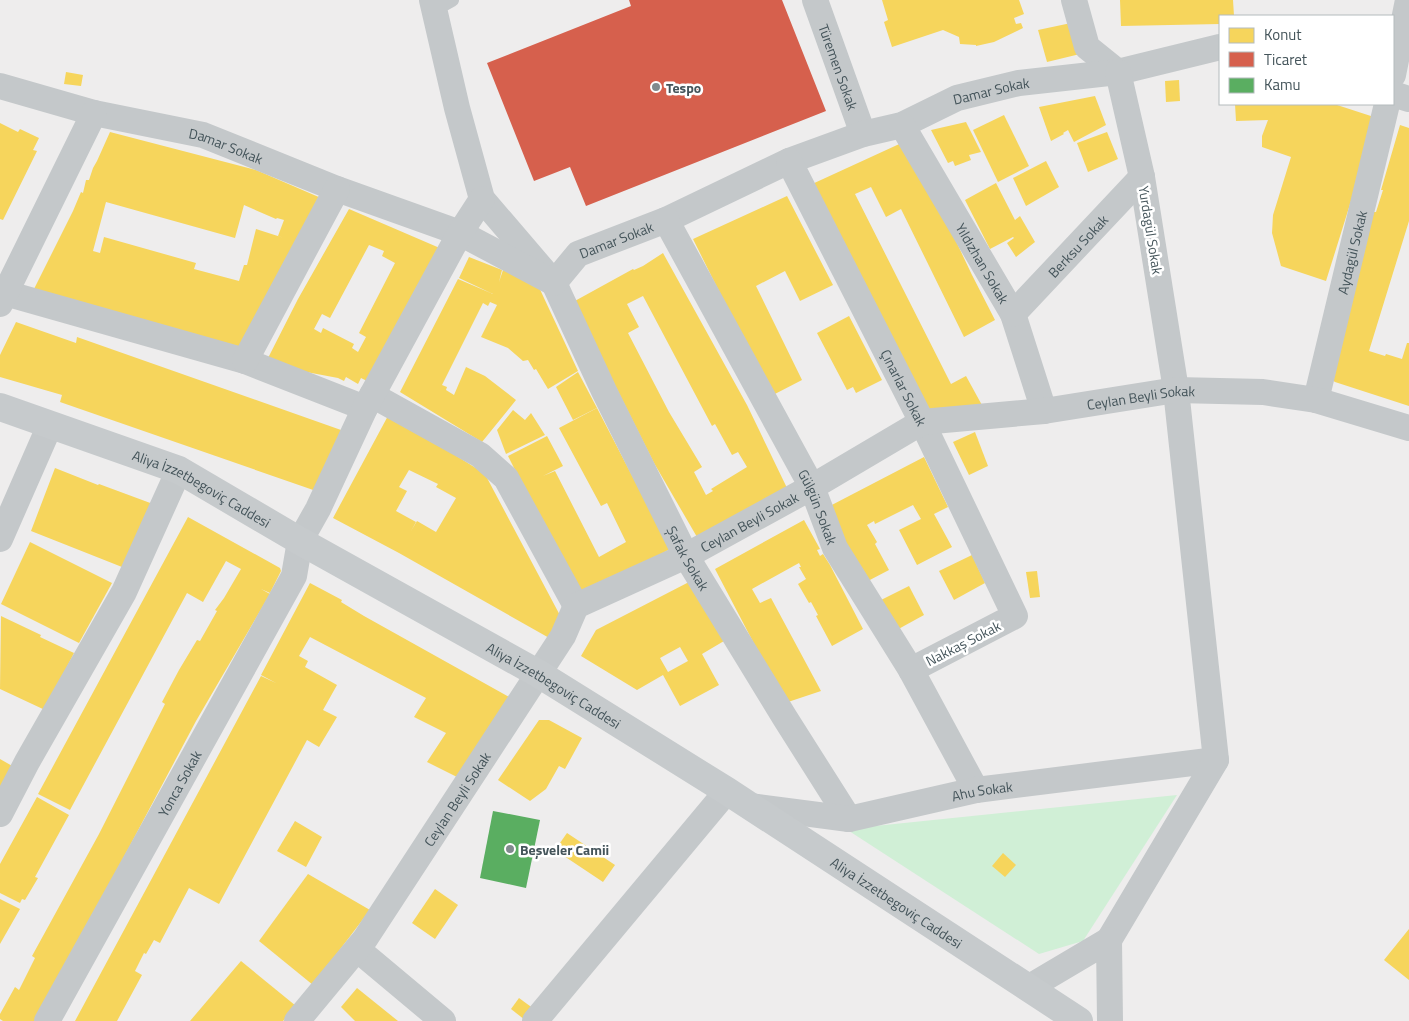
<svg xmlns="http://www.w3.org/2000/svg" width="1409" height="1021" font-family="'Titillium Web',sans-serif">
	<rect width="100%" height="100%" fill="#eeeded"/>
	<polygon fill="#d0efd6" points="1177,795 1083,941 1039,954 846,829"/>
	<g fill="#f6d55c" fill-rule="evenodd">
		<polygon points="882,0 1019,0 1024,14 1014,18 1016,24 1021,23 1023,28 994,42 976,46 976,45 960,44 959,37 943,30 892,47 884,22 888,20"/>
		<polygon points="1120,0 1233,0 1234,16 1220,16 1220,24 1121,26"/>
		<polygon points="1071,23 1080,54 1047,62 1038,30"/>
		<polygon points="66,72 83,75 81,86 64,84"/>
		<polygon points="1179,80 1180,101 1166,102 1165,81"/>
		<polygon points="1095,96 1106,125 1074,142 1068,130 1063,133 1064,134 1051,141 1039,107"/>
		<polygon points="1235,104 1334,104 1377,118 1326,281 1281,266 1272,233 1273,215 1291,157 1262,147 1262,136 1268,120 1236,121"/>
		<polygon points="1004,115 1029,166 998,182 973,130"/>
		<polygon points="966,122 981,152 969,155 971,160 955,166 953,161 948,163 931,130"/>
		<polygon points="0,123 18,132 20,129 39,138 33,150 37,151 3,220 0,219"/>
		<polygon points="1400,125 1409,128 1409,221 1369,351 1385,356 1386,354 1402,359 1407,343 1409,343 1409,406 1335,382 1324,374 1374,212 1376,212 1383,190 1381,190"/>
		<path d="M110,132L256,170L321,198L242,352L34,289L73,211L81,192L83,193L86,180H89L93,168L97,161ZM106,202L235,238L244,205L276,219L277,218L284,220L278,236L284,238L256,229L247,265H244L239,281L194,269L196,263L104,237L100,253L93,251Z"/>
		<polygon points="1107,132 1118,159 1088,172 1077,143"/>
		<polygon points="908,140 972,275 995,320 964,337 901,209 886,217 871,187 855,194 951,384 966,376 983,407 928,416 810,185"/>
		<polygon points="1046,161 1059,187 1026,206 1013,178"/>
		<polygon points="996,183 1015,220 1020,216 1035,242 1016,257 1007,243 1014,238 1013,237 990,249 965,200"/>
		<polygon points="787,196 833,285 800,301 785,271 756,286 802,380 771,396 693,239"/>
		<path d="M349,209L442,249L373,384L361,378L358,384L346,377L344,381L338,378L301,371L267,360L298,299ZM369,245L384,251L382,256L395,263L359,333L366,337L358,352L352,348L354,344L323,328L321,333L314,329L322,314L330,318Z"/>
		<path d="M663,253L747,405L787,488L697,537L654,463L573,302L633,269L634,270L643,266ZM643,296L712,426L715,424L732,455L738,452L747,467L711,489L713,491L706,495L694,472L702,467L669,412L628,333L639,327L627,304Z"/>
		<polygon points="469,257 502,270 499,282 503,270 537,283 578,371 548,389 536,369 534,370 528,360 523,361 508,348 481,337 497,305 490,302 488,306 483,303 442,385 447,387 446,390 454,395 466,367 485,376 516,400 482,442 400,392 458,279 493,294 459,278"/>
		<polygon points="849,316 882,380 856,393 853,387 847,390 817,333"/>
		<polygon points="16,322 76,343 77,337 341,430 319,492 60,402 62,395 0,377 0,355"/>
		<polygon points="578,372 597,408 573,420 556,387"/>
		<polygon points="597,408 670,549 580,599 508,456 547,436 563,466 543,476 555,471 599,557 626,542 607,503 601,506 559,428"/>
		<polygon points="513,410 525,420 531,413 545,435 506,454 497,430"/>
		<path d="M389,414L479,470L486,476L563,621L551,639L399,553L333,518ZM409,470L438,484L436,487L456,498L436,532L417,521L411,531L416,522L396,511L407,491L399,487Z"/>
		<polygon points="975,432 988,466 969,475 953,442"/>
		<polygon points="924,457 948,507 934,514 952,547 917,565 899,530 921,519 913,505 875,524 874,521 867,525 877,542 875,544 889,570 866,582 826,508"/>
		<polygon points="55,468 98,485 99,484 153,504 122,567 31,531"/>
		<polygon points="188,517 280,568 281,571 270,593 261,589 270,594 196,721 37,1021 3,1021 0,1019 0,1014 15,987 19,990 35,958 32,956 99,834 165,704 162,702 179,670 197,640 200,641 217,611 215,610 224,598 241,569 226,561 203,602 187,593 70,810 38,794"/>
		<polygon points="804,520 820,549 817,550 820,556 823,554 830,565 863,629 832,646 816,616 818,615 811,602 809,603 798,584 806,579 799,567 801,567 799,563 752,589 760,603 771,598 821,691 785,703 715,569"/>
		<polygon points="30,542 112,583 79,643 1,604"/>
		<polygon points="972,555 985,583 954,600 939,571"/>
		<polygon points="1037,571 1040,597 1030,598 1026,572"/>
		<path d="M689,582L724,641L702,654L719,685L680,706L663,675L637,690L581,656L596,630ZM680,647L688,661L668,672L660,658Z"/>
		<polygon points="310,583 342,600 341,602 364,616 511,698 459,778 427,762 446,733 414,717 426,698 310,637 299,656 308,661 305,667 337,685 323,710 337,717 319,747 307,740 219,904 189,888 160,943 154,940 146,954 144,953 135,971 142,975 117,1021 75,1021 261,676 276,683 261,675"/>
		<polygon points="909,586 924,615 893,632 877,602"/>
		<polygon points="1,616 41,635 40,637 74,653 45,710 0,689"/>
		<polygon points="539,720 549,720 582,738 565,769 559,766 546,789 530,801 498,780"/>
		<polygon points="0,759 14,767 0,795"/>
		<polygon points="37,797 69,815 35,877 38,878 25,900 22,899 20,903 0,893 0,864"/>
		<polygon points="295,821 322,837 306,867 277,851"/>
		<polygon points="567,833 615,865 603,882 555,850"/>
		<polygon points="1003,853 1016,865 1005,877 992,866"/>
		<polygon points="308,874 370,910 313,985 259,941"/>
		<polygon points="435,889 458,905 435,939 412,923"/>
		<polygon points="0,899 20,909 0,944"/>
		<polygon points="1409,929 1409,980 1384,960"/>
		<polygon points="241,961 296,1006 283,1021 190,1021"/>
		<polygon points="357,988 398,1021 355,1021 341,1007"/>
		<polygon points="519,998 534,1009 525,1020 511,1009"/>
	</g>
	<polygon fill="#d6604d" points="629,0 782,0 826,111 586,206 570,167 534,181 487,63 631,6"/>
	<polygon fill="#5aae61" points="493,811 540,820 526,888 480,878"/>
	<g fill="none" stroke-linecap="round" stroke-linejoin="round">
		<polyline stroke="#c4c8ca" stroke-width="14" points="434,10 452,0"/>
		<g stroke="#c4c8ca" stroke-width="26">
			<path id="s1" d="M432,0L457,108L482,199L554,283L604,391L686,556L785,718L849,819"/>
			<path id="s2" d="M815,0L863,134"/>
			<polyline points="1074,0 1087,47 1118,72"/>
			<polyline points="1393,75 1408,0"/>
			<path id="s3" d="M0,86L94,113L203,135L337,189L460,233L554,283L578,254L666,220L789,161L863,134L902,125L957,98L1019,83L1118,72L1220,47"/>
			<polyline points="1393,94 1409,99"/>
			<path id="s4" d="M902,125L1013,314L1044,411"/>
			<path id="s5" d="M789,161L922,422L1015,616L911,670"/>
			<path id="s6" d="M666,220L812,487L835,548L911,670L976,790"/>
			<polyline points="5,293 245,361 365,408"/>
			<polyline points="0,304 94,113"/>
			<path id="s7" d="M1013,314L1142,177"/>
			<polyline points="245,361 337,189"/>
			<polyline points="372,395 480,455 506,478 576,606"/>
			<path id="s8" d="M1316,400L1387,104"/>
			<polyline points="0,539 50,425"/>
			<path id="s9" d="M750,806L849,819L976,790L1216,760"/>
			<polyline points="0,814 27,762 124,592 179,470"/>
			<polyline points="1109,940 1216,760 1176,390 1142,177 1118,72"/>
			<polyline points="357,949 443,1021"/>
			<polyline points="1028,988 1109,940 1110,1021"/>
			<path id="s10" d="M47,1021L294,576L300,541L318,509L365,408L460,233L482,199"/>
			<path id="s11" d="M297,1021L365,939L563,636L576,606L686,556L812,487L922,422L1044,411L1176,390L1263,392L1316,400L1409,428"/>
			<polyline points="535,1021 727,791"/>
		</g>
		<path stroke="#c6cacc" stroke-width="28" id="s12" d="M0,407L179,470L300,541L539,674L727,791L1079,1021"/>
	</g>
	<g fill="#808a8d" stroke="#fff" stroke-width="2">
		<circle cx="656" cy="87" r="5"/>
		<circle cx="510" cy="849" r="5"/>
	</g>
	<g text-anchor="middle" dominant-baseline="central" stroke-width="5" stroke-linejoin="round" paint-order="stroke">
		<g font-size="14" fill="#44545a" stroke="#fff">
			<text stroke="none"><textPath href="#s2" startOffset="71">Türemen Sokak</textPath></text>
			<text stroke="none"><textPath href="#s3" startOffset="1074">Damar Sokak</textPath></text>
			<text stroke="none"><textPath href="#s3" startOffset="234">Damar Sokak</textPath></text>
			<text transform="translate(1151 230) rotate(81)">Yurdagül Sokak</text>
			<text stroke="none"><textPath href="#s3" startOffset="669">Damar Sokak</textPath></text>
			<text stroke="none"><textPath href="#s7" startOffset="94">Berksu Sokak</textPath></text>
			<text stroke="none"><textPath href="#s8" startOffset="152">Aydagül Sokak</textPath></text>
			<text stroke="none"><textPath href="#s4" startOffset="160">Yıldızhan Sokak</textPath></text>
			<text stroke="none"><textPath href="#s5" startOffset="254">Çınarlar Sokak</textPath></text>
			<text stroke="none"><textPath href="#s11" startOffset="1114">Ceylan Beyli Sokak</textPath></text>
			<text stroke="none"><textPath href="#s12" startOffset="218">Aliya İzzetbegoviç Caddesi</textPath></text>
			<text stroke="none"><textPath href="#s6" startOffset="325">Gülgün Sokak</textPath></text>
			<text stroke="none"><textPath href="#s11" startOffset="694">Ceylan Beyli Sokak</textPath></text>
			<text stroke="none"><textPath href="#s1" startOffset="622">Şafak Sokak</textPath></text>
			<text transform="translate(963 643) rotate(-27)">Nakkaş Sokak</text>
			<text stroke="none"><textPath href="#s12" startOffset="622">Aliya İzzetbegoviç Caddesi</textPath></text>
			<text stroke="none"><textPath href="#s10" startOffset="272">Yonca Sokak</textPath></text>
			<text stroke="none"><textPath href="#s9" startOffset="236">Ahu Sokak</textPath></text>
			<text stroke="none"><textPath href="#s11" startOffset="274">Ceylan Beyli Sokak</textPath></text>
			<text stroke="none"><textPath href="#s12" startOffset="1028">Aliya İzzetbegoviç Caddesi</textPath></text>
		</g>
		<g font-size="14" font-weight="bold" fill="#44545a" stroke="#fff" text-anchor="start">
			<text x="666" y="87">Tespo</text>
			<text x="520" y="849">Beşveler Camii</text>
		</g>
	</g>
	<rect x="1219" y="15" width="175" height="90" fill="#ffffff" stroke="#b4bbbd"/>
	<rect x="1229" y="28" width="25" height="15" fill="#f6d55c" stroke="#b4bbbd"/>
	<text x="1264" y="40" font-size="15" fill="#44545a">Konut</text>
	<rect x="1229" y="52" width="25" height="15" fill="#d6604d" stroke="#b4bbbd"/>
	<text x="1264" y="65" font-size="15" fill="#44545a">Ticaret</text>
	<rect x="1229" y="78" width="25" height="15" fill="#5aae61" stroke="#b4bbbd"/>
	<text x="1264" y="90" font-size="15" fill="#44545a">Kamu</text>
</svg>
